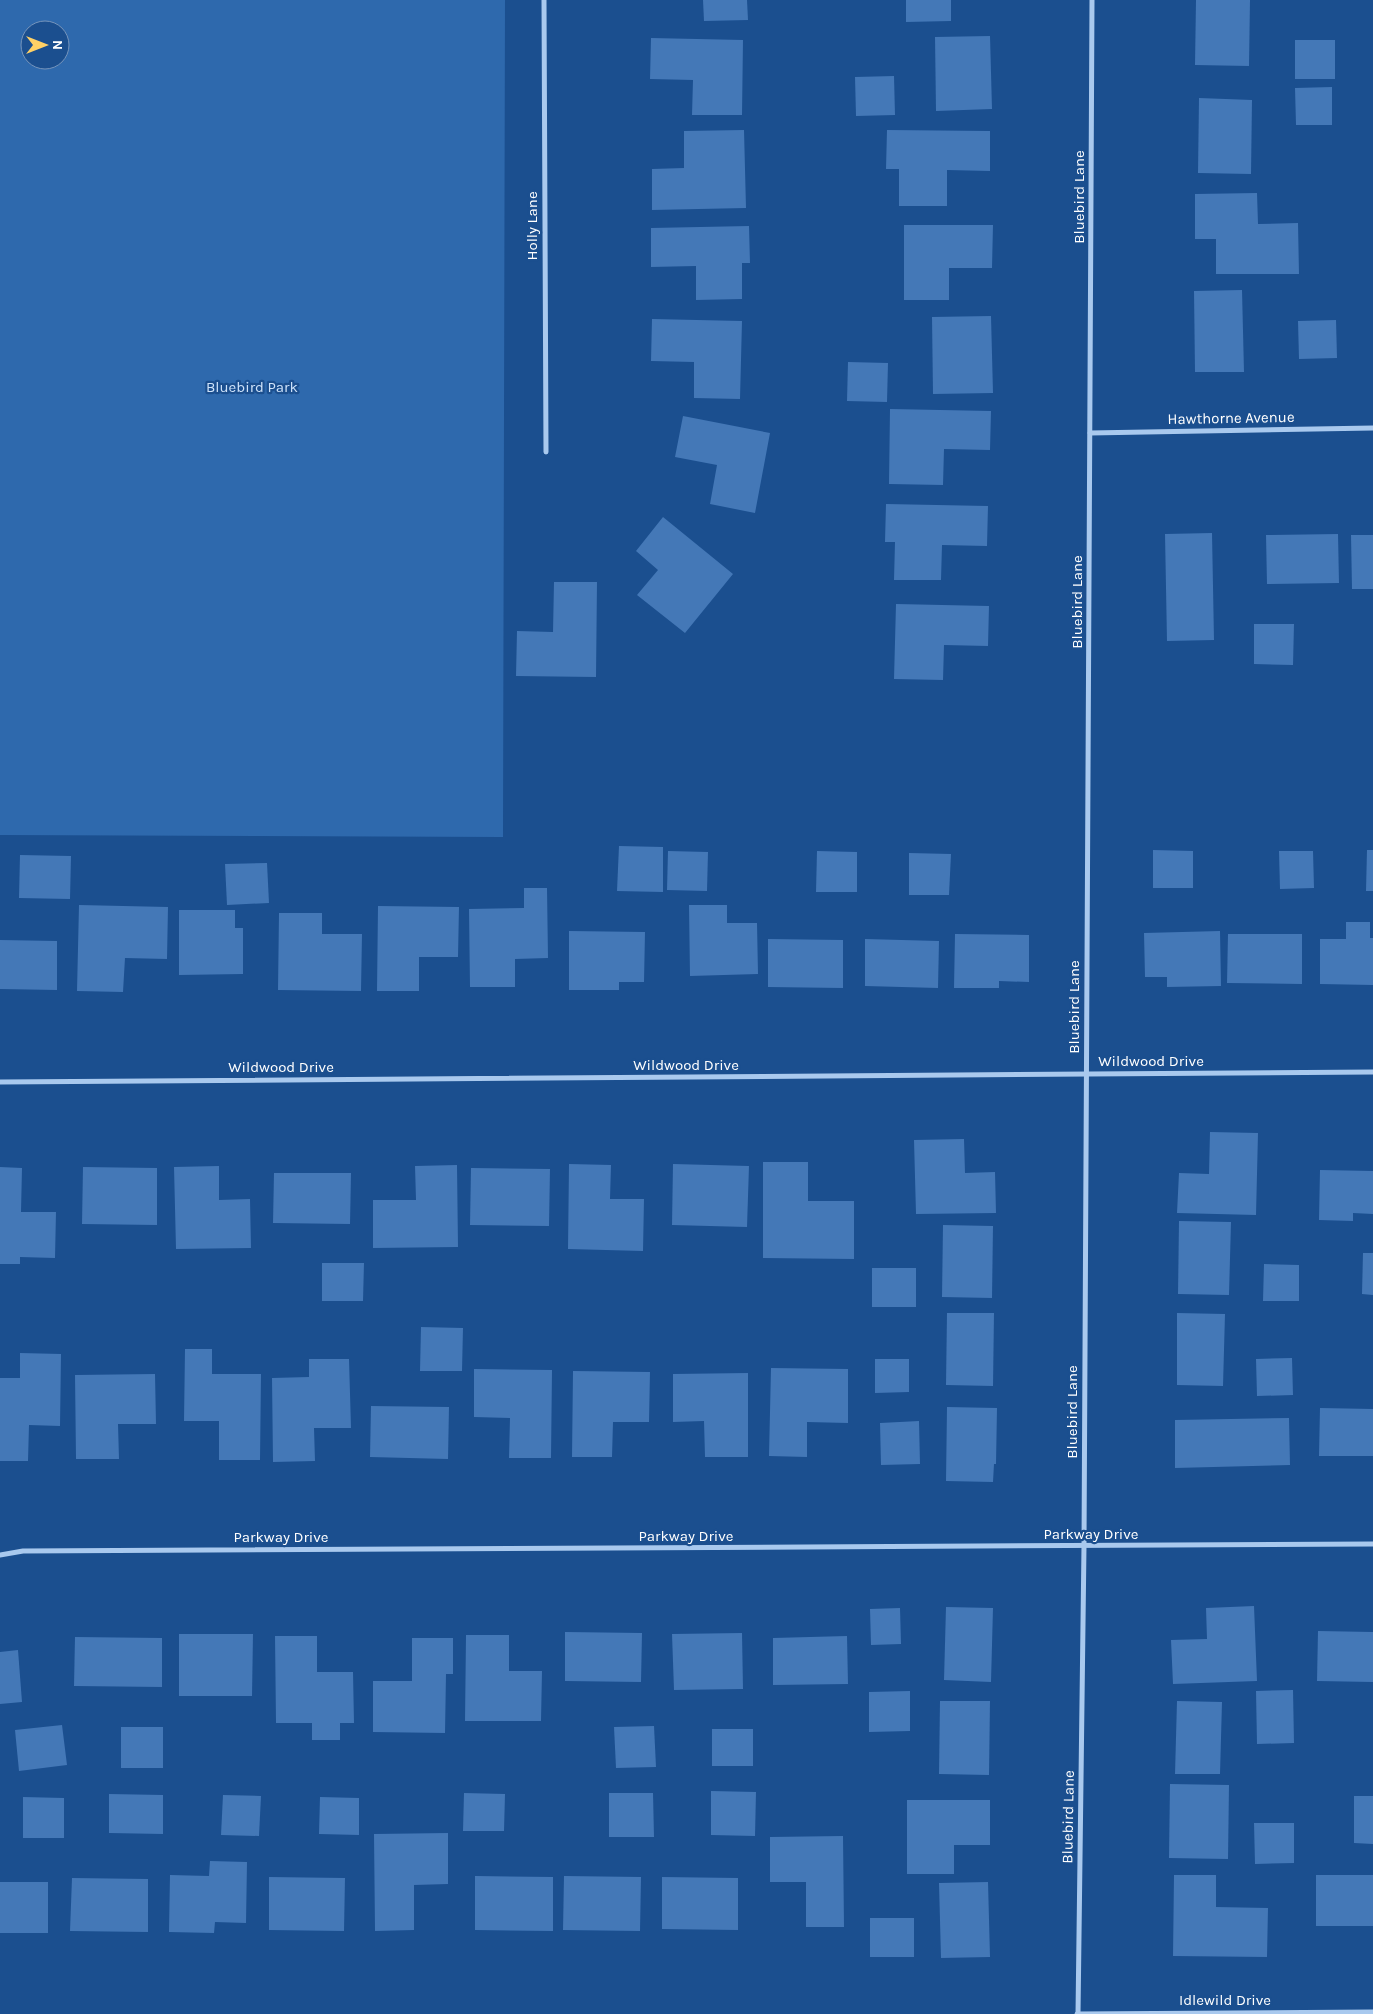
<svg xmlns="http://www.w3.org/2000/svg" width="1373" height="2014" font-family="Karla,sans-serif">
	<rect width="100%" height="100%" fill="#1b4f8f"/>
	<path fill="#2e69ad" fill-rule="evenodd" d="M0,0H505L503,837L0,835ZM30,30H60V60H30Z"/>
	<g fill="#4478b7">
		<polygon points="703,0 747,0 748,20 704,21"/>
		<polygon points="906,0 951,0 951,21 906,22"/>
		<polygon points="1196,0 1250,0 1249,66 1195,65"/>
		<polygon points="990,36 992,109 936,111 935,37"/>
		<polygon points="651,38 743,40 742,115 692,115 693,80 650,79"/>
		<rect x="1295" y="40" width="40" height="39"/>
		<polygon points="894,76 895,115 856,116 855,77"/>
		<polygon points="1332,87 1332,125 1296,125 1295,88"/>
		<polygon points="1199,98 1252,100 1251,174 1198,173"/>
		<polygon points="744,130 746,208 652,210 652,169 684,168 684,131"/>
		<polygon points="887,130 990,131 990,171 947,170 947,206 899,206 899,169 886,169"/>
		<polygon points="1257,193 1258,224 1298,223 1299,274 1216,274 1216,239 1195,239 1195,194"/>
		<polygon points="904,225 993,225 992,268 949,268 949,300 904,300"/>
		<polygon points="749,226 750,263 742,263 742,299 696,300 696,266 651,267 651,228"/>
		<polygon points="1242,290 1244,372 1195,372 1194,291"/>
		<polygon points="991,316 993,393 933,394 932,317"/>
		<polygon points="652,319 742,321 740,399 694,398 694,362 651,361"/>
		<polygon points="1336,320 1337,358 1299,359 1298,321"/>
		<polygon points="848,362 888,363 887,402 847,401"/>
		<polygon points="890,409 991,411 990,450 944,449 943,485 889,484"/>
		<polygon points="683,416 770,433 755,513 710,504 717,465 675,457"/>
		<polygon points="886,504 988,506 987,546 942,545 941,580 894,580 895,542 885,542"/>
		<polygon points="663,517 733,574 685,633 637,595 658,570 636,551"/>
		<polygon points="1212,533 1214,640 1167,641 1165,534"/>
		<polygon points="1338,534 1339,583 1267,584 1266,535"/>
		<polygon points="1351,535 1373,535 1373,589 1352,589"/>
		<polygon points="554,582 597,582 596,677 516,676 517,631 553,632"/>
		<polygon points="896,604 989,606 988,646 944,645 943,680 894,679"/>
		<polygon points="1254,624 1294,624 1293,665 1254,664"/>
		<polygon points="619,846 663,847 663,892 617,891"/>
		<polygon points="1153,850 1193,851 1193,888 1153,888"/>
		<polygon points="1367,850 1373,850 1373,891 1366,891"/>
		<polygon points="668,851 708,852 707,891 667,890"/>
		<polygon points="817,851 857,852 857,892 816,892"/>
		<polygon points="1279,851 1313,851 1314,888 1280,889"/>
		<polygon points="909,853 951,854 949,895 909,895"/>
		<polygon points="20,855 71,856 70,899 19,898"/>
		<polygon points="267,863 269,903 227,905 225,864"/>
		<polygon points="524,888 547,888 548,958 515,959 515,987 470,987 469,909 524,908"/>
		<polygon points="79,905 168,907 167,959 125,958 123,992 77,991"/>
		<polygon points="689,905 727,905 727,923 757,923 758,974 690,976"/>
		<polygon points="378,906 459,907 458,957 419,957 419,991 377,991"/>
		<polygon points="179,910 235,910 235,928 243,928 243,974 179,975"/>
		<polygon points="279,913 322,913 322,934 362,934 361,991 278,990"/>
		<polygon points="1346,922 1370,922 1370,938 1373,938 1373,985 1320,984 1320,939 1346,939"/>
		<polygon points="569,931 645,932 644,982 619,982 619,990 569,990"/>
		<polygon points="1220,931 1221,986 1167,987 1167,977 1145,977 1144,933"/>
		<polygon points="955,934 1029,935 1029,982 999,981 999,988 954,988"/>
		<polygon points="1228,934 1302,934 1302,984 1227,983"/>
		<polygon points="768,939 843,940 843,988 768,987"/>
		<polygon points="865,939 939,941 938,988 865,986"/>
		<polygon points="0,940 57,941 57,990 0,989"/>
		<polygon points="1210,1132 1258,1133 1256,1215 1177,1213 1179,1173 1209,1174"/>
		<polygon points="964,1139 965,1173 995,1172 996,1213 916,1214 914,1140"/>
		<polygon points="763,1162 808,1162 808,1201 854,1201 854,1259 763,1258"/>
		<polygon points="569,1164 611,1165 610,1199 644,1199 643,1251 568,1249"/>
		<polygon points="673,1164 749,1166 747,1227 672,1225"/>
		<polygon points="457,1165 458,1247 373,1248 373,1200 416,1200 415,1166"/>
		<polygon points="219,1166 219,1200 250,1199 251,1248 176,1249 174,1167"/>
		<polygon points="0,1167 22,1168 21,1212 56,1212 55,1258 20,1257 20,1264 0,1264"/>
		<polygon points="83,1167 157,1168 157,1225 82,1224"/>
		<polygon points="471,1168 550,1169 549,1226 470,1225"/>
		<polygon points="1320,1170 1373,1171 1373,1214 1353,1213 1353,1221 1319,1220"/>
		<polygon points="274,1173 351,1173 350,1224 273,1223"/>
		<polygon points="1179,1221 1231,1222 1229,1295 1178,1294"/>
		<polygon points="943,1225 993,1226 992,1298 942,1297"/>
		<polygon points="1363,1253 1373,1253 1373,1295 1362,1294"/>
		<polygon points="322,1263 364,1263 363,1301 322,1301"/>
		<polygon points="1264,1264 1299,1265 1299,1301 1263,1301"/>
		<rect x="872" y="1268" width="44" height="39"/>
		<polygon points="947,1313 994,1313 993,1386 946,1385"/>
		<polygon points="1177,1313 1225,1314 1223,1386 1177,1385"/>
		<polygon points="421,1327 463,1328 462,1371 420,1371"/>
		<polygon points="185,1349 212,1349 212,1374 261,1374 260,1460 219,1460 219,1421 184,1421"/>
		<polygon points="20,1353 61,1354 60,1426 29,1425 28,1461 0,1461 0,1378 20,1378"/>
		<polygon points="1292,1358 1293,1395 1257,1396 1256,1359"/>
		<polygon points="309,1359 349,1359 351,1428 314,1428 315,1461 273,1462 272,1378 309,1377"/>
		<polygon points="875,1359 909,1359 909,1392 875,1393"/>
		<polygon points="771,1368 848,1369 848,1423 807,1422 807,1457 769,1456"/>
		<polygon points="474,1369 552,1370 551,1458 509,1458 510,1418 474,1417"/>
		<polygon points="573,1371 650,1372 649,1422 613,1422 612,1457 572,1457"/>
		<polygon points="748,1373 748,1457 705,1457 704,1421 673,1422 673,1374"/>
		<polygon points="155,1374 156,1424 118,1424 119,1459 76,1459 75,1375"/>
		<polygon points="371,1406 449,1407 448,1459 370,1457"/>
		<polygon points="947,1407 997,1408 996,1464 994,1464 993,1482 946,1481"/>
		<polygon points="1320,1408 1373,1409 1373,1456 1319,1456"/>
		<polygon points="1289,1418 1290,1465 1175,1468 1175,1420"/>
		<polygon points="919,1421 920,1464 881,1465 880,1423"/>
		<polygon points="1254,1606 1257,1681 1173,1684 1171,1640 1207,1639 1206,1608"/>
		<polygon points="946,1607 993,1608 991,1682 944,1680"/>
		<polygon points="900,1608 901,1644 871,1645 870,1609"/>
		<polygon points="1318,1631 1373,1632 1373,1682 1317,1681"/>
		<polygon points="565,1632 642,1633 641,1682 565,1681"/>
		<polygon points="742,1633 743,1689 674,1690 672,1634"/>
		<polygon points="179,1634 253,1634 252,1696 179,1696"/>
		<polygon points="466,1635 509,1635 509,1671 542,1671 541,1721 465,1721"/>
		<polygon points="275,1636 317,1636 317,1672 353,1672 354,1723 340,1723 340,1740 312,1740 312,1723 276,1723"/>
		<polygon points="847,1636 848,1684 773,1685 773,1638"/>
		<polygon points="75,1637 162,1638 162,1687 74,1686"/>
		<polygon points="412,1638 453,1638 453,1674 446,1674 445,1733 373,1732 373,1681 412,1681"/>
		<polygon points="18,1650 22,1702 0,1704 0,1652"/>
		<polygon points="1293,1690 1294,1743 1257,1744 1256,1691"/>
		<polygon points="910,1691 910,1731 869,1732 869,1692"/>
		<polygon points="940,1701 990,1701 989,1775 939,1774"/>
		<polygon points="1177,1701 1222,1702 1220,1774 1175,1774"/>
		<polygon points="62,1725 67,1765 19,1771 15,1730"/>
		<polygon points="654,1726 656,1767 616,1768 614,1727"/>
		<rect x="121" y="1727" width="42" height="41"/>
		<rect x="712" y="1729" width="41" height="37"/>
		<polygon points="1170,1784 1229,1785 1228,1859 1169,1858"/>
		<polygon points="711,1791 756,1792 755,1836 711,1835"/>
		<polygon points="464,1793 505,1794 504,1831 463,1831"/>
		<polygon points="609,1793 653,1793 654,1837 609,1837"/>
		<polygon points="109,1794 163,1795 163,1834 109,1833"/>
		<polygon points="223,1795 261,1796 259,1836 221,1835"/>
		<polygon points="1354,1796 1373,1796 1373,1844 1354,1843"/>
		<polygon points="23,1797 64,1798 64,1838 23,1838"/>
		<polygon points="320,1797 359,1798 359,1835 319,1834"/>
		<polygon points="907,1800 990,1800 990,1845 954,1845 954,1874 907,1874"/>
		<polygon points="1254,1823 1294,1823 1294,1863 1255,1864"/>
		<polygon points="448,1833 448,1884 414,1885 414,1930 375,1931 374,1834"/>
		<polygon points="843,1836 844,1927 806,1927 806,1882 770,1882 770,1837"/>
		<polygon points="210,1861 247,1862 246,1923 215,1922 214,1933 169,1932 170,1875 209,1876"/>
		<polygon points="1174,1875 1216,1875 1216,1907 1268,1908 1267,1957 1173,1956"/>
		<rect x="1316" y="1875" width="57" height="51"/>
		<polygon points="475,1876 553,1877 553,1931 475,1930"/>
		<polygon points="564,1876 641,1877 640,1931 563,1930"/>
		<polygon points="269,1877 345,1878 344,1931 269,1930"/>
		<polygon points="662,1877 738,1878 738,1930 662,1929"/>
		<polygon points="72,1878 148,1879 148,1932 70,1931"/>
		<rect x="0" y="1882" width="48" height="51"/>
		<polygon points="988,1882 990,1957 941,1958 939,1883"/>
		<rect x="870" y="1918" width="44" height="39"/>
	</g>
	<g fill="none" stroke-linecap="round" stroke-linejoin="round">
		<g stroke="#a9c9ee" stroke-width="5">
			<polyline points="544,0 546,452"/>
			<polyline points="1090,433 1373,428"/>
			<polyline points="0,1082 1373,1072"/>
			<polyline points="0,1555 23,1551 1373,1544"/>
			<polyline points="1077,2014 1373,2012"/>
			<polyline points="1078,2014 1084,1546 1092,0"/>
		</g>
	</g>
	<g text-anchor="middle" dominant-baseline="central" stroke-width="4.5" stroke-linejoin="round" paint-order="stroke">
		<g font-size="15" fill="#fff" stroke="#1b4f8f">
			<text transform="translate(1079 197) rotate(-90)">Bluebird Lane</text>
			<text transform="translate(532 226) rotate(-90)">Holly Lane</text>
			<text transform="translate(1231 418) rotate(-1)">Hawthorne Avenue</text>
			<text transform="translate(1077 602) rotate(-90)">Bluebird Lane</text>
			<text transform="translate(1074 1007) rotate(-90)">Bluebird Lane</text>
			<text x="1151" y="1061">Wildwood Drive</text>
			<text x="686" y="1065">Wildwood Drive</text>
			<text x="281" y="1067">Wildwood Drive</text>
			<text transform="translate(1072 1412) rotate(-90)">Bluebird Lane</text>
			<text x="1091" y="1534">Parkway Drive</text>
			<text x="686" y="1536">Parkway Drive</text>
			<text x="281" y="1537">Parkway Drive</text>
			<text transform="translate(1068 1817) rotate(-89)">Bluebird Lane</text>
			<text x="1225" y="2000">Idlewild Drive</text>
		</g>
		<g font-size="15" fill="#cfe3fa" stroke="#1b4f8f">
			<text x="252" y="387">Bluebird Park</text>
		</g>
	</g>
	<g transform="translate(45 45) rotate(90)"><circle r="24" fill="#1b4f8f" stroke="#7695bc"/>
	<path d="M0-4L9 19L0 12L-9 19Z" fill="#ffd166"/>
	<text y="-8" font-size="14" font-weight="bold" text-anchor="middle" fill="#ffffff">N</text>
	</g>
</svg>
